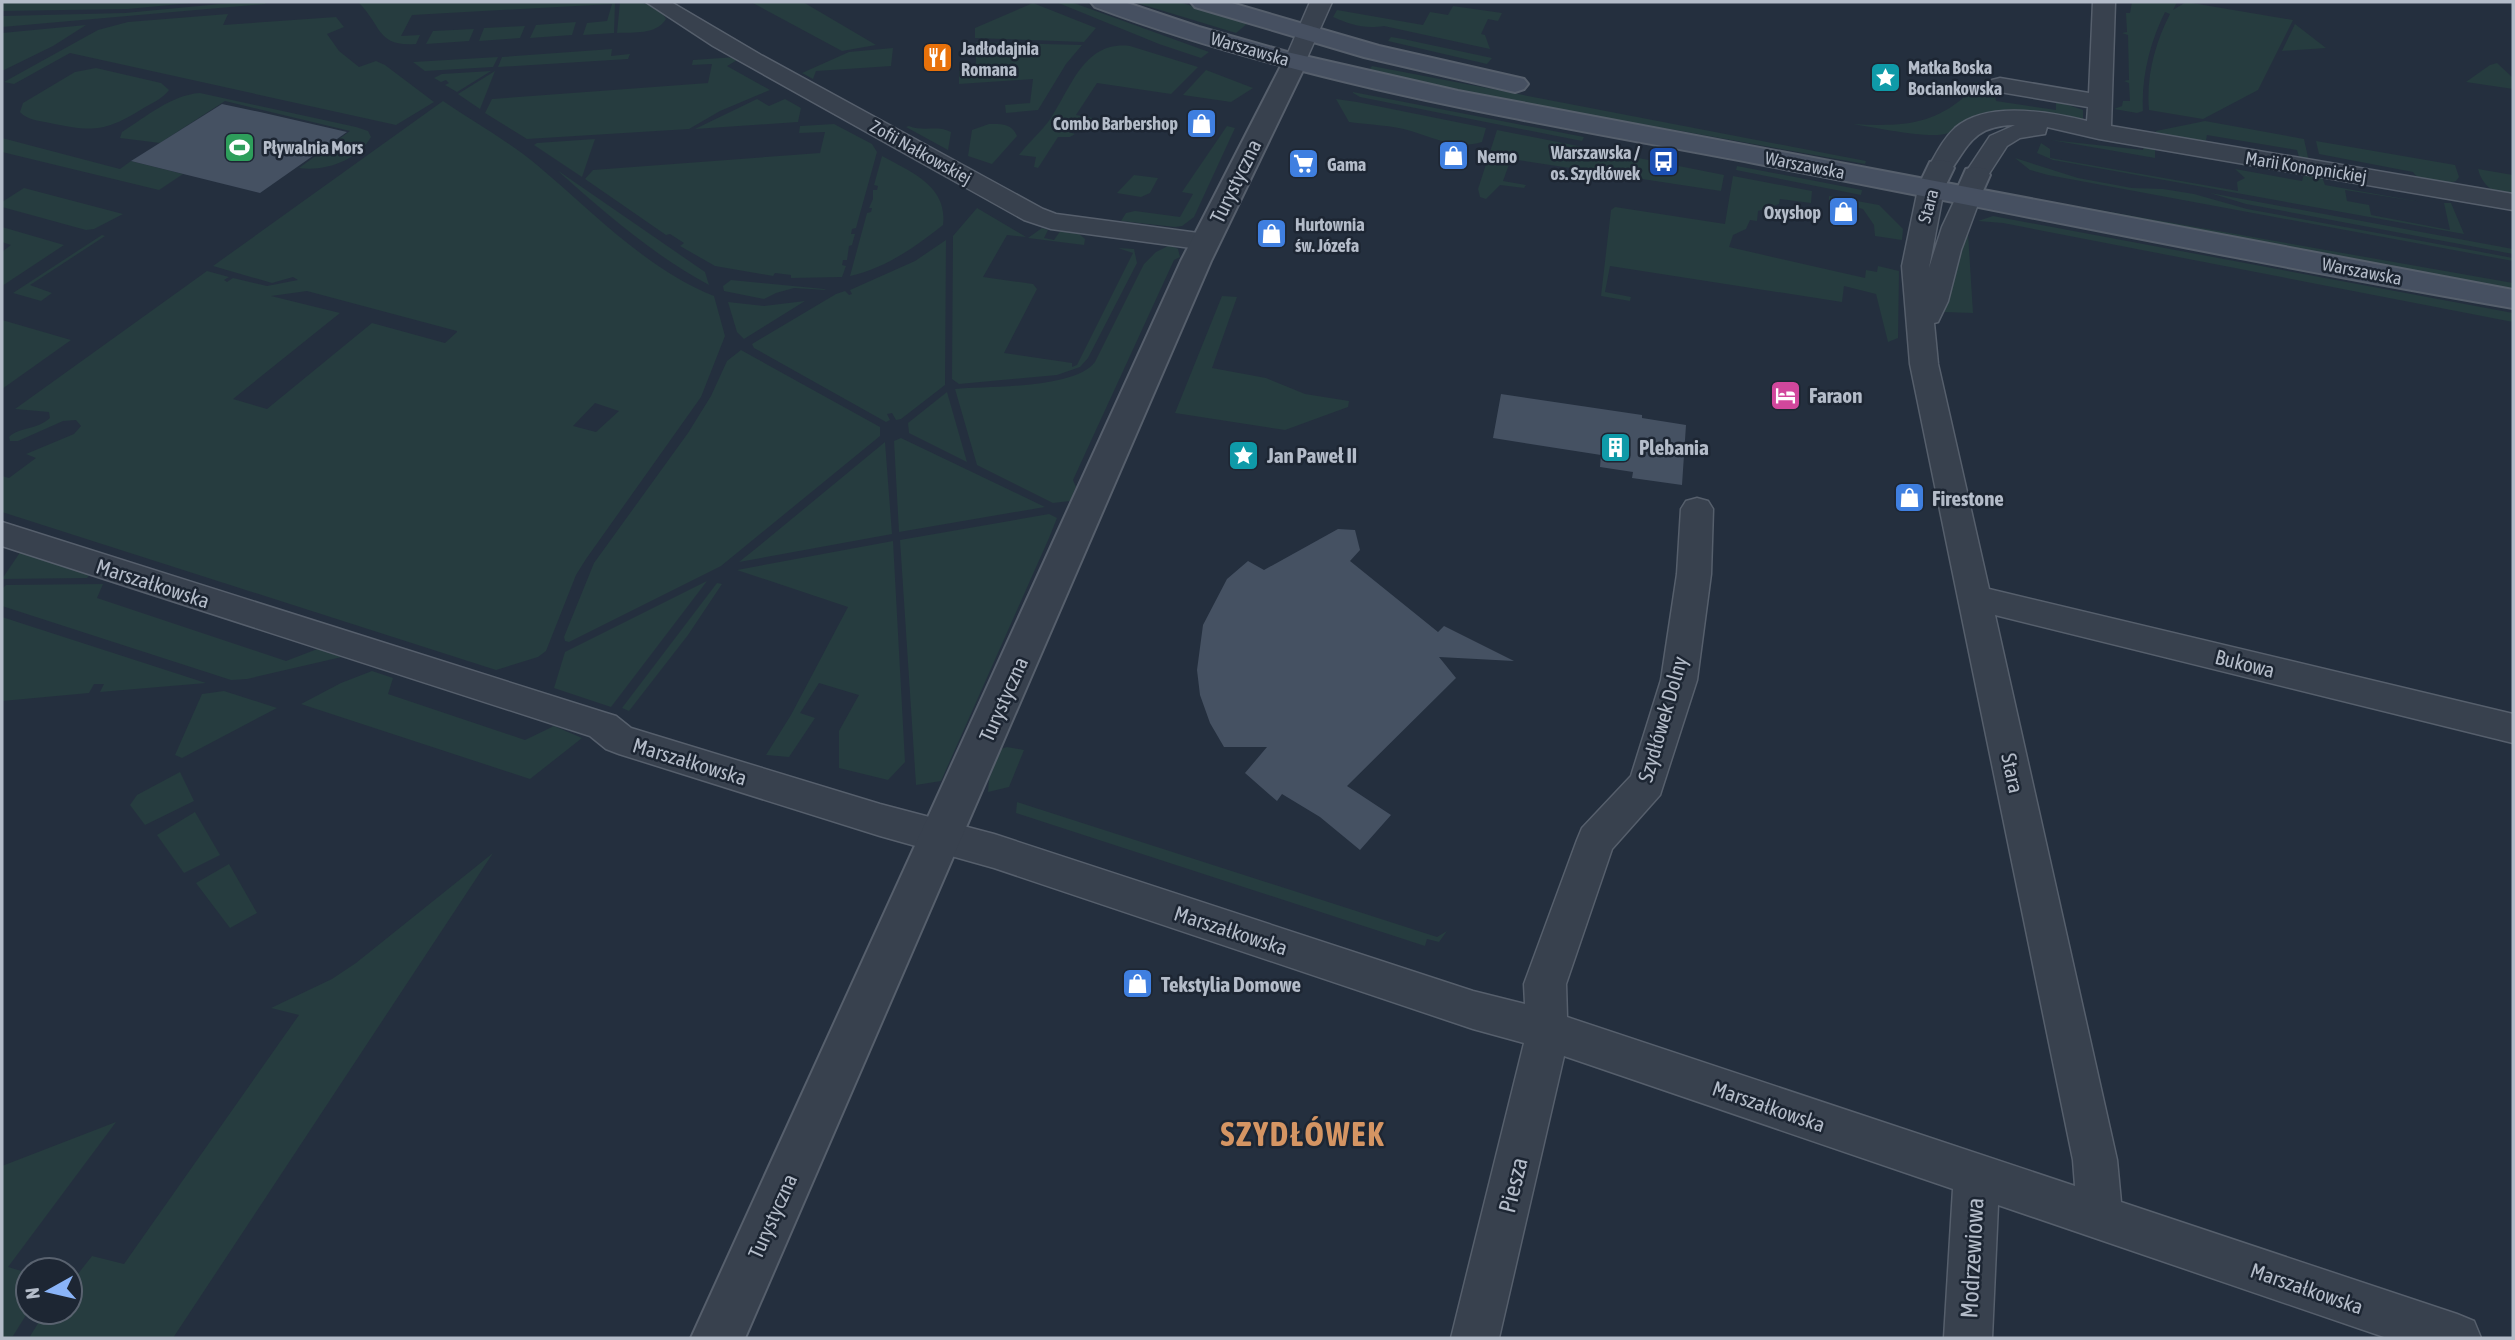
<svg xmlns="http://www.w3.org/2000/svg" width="2515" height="1340" font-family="'Asap Condensed',sans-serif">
	<rect width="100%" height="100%" fill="#242f3e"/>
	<g fill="#263c3f" fill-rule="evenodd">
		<polygon points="2,2 201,2 128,9 2,11"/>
		<polygon points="241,2 266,2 265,4 2,27 2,16 125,13"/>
		<path d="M358,2H615L614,33L583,35L587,23L607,21L612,4L412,15L401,36L420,35L416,44C376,47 382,25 358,2Z"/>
		<path d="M620,2C638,2 657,1 666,19C656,35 634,32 617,33Z"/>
		<polygon points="751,2 803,2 876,45 842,51"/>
		<polygon points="1056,2 1071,2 1209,52 1201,58 1159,44"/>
		<polygon points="1134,2 1179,2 1248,23 1236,33"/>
		<path d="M2132,2H2177L2173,10L2186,2L2293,20L2258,90L2203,119L2149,110C2146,77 2155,43 2170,14L2165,12C2150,42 2141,78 2143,111L2137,113L2114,109L2122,106L2123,101H2130L2129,83L2124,81L2129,80L2128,35L2122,33L2127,32L2126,13H2130Z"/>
		<polygon points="1033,3 1096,28 1084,42 975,38 975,28"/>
		<path d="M1453,6L1502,13L1498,21L1488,19L1481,34L1485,35L1490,49L1384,26C1364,29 1352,25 1333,17L1337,10L1423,25L1430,12L1448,15Z"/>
		<polygon points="228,14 223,25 336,17 344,27 327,34 339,51 359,67 376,61 385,65 434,102 396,125 70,53 14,84 4,82 98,30 128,22"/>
		<polygon points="576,22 572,35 530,38 536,25"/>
		<polygon points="2295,24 2326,48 2282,51"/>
		<polygon points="86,25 53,46 2,71 2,33"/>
		<polygon points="525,26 520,38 479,41 484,28"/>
		<polygon points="474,29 469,41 426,44 433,31"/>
		<polygon points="1391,37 1403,39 1492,58 1487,64 1388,41"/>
		<polygon points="976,42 1082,45 1066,64 1038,110 1006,113 1005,105 1030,103 1033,79 959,84 959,71 976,69"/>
		<path d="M1130,46L1198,67L1171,94L1097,83L1076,115L1104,120L1102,124L1069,120L1063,130L1075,134L1070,137H1058L1038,168L1034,167L1036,157L1019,155C1029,142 1042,131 1051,118C1072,86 1084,41 1130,46Z"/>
		<polygon points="893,48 891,66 816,71 813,79 802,73 849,52"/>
		<polygon points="612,49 611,56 630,54 628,59 498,67 502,57"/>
		<polygon points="498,57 493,67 425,71 413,62"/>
		<polygon points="736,57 739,59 727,66 770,90 720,111 689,129 527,139 485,113 492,99 708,83 712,64 692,65 693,60"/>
		<polygon points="2497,63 2513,78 2513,89 2466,82 2490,65"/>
		<polygon points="1372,66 1866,161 1865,164 1642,124 1543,111 1367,72"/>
		<path d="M96,68L161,83L169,90C162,99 152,103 142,109C105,132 92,132 50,123C40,121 27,120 20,112L23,103L75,72Z"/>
		<polygon points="1206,70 1253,88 1231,102 1183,95"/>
		<polygon points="491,71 457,92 445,85 449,83 446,80 441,82 434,78 442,74"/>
		<polygon points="495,71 480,109 458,94"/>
		<path d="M1974,82H1978V93L1995,95L1996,101L2056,110V101L2083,110V120C2054,122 2025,110 1997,112C1969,113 1969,123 1948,133C1933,140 1872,127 1853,124C1891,126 1926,127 1958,102C1965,97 1971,91 1974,82Z"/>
		<path d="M200,93L356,127L368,131L371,137C358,160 325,172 299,168L350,131L225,101L160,143L120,138L122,132C146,117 171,95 200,93Z"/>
		<polygon points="1353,93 1353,92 1584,137 1582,141 1360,97"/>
		<polygon points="757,99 769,106 785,99 801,108 798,122 695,129"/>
		<path d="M1336,99L1357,102L1486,128L1482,142C1456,150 1435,138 1411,131C1392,125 1369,125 1349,122Z"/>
		<path d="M443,101C474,122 508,141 537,165C592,211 646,269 714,296L725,336L701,397L586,559L576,575L546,651L538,657L496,670L2,512V476L9,478L36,458L26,454L74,434L81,426L76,420L63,421L18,441H10L9,437C19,427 37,430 50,418L49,412L15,409L207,271L229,277L224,280L227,282L233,278L267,286L298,280L293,277L272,283L213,266ZM307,291L457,331V332L445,343L372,323L267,409L233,399L340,313L271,296ZM595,403L619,411L596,432L573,426Z"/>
		<polygon points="2205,121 2304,139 2309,162 2299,157 2297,150 2207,135 2206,140 2200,143 2155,134 2156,131"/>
		<polygon points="834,124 872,144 877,152 856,228 852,229 851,234 855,234 852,245 849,246 847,260 843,260 842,265 846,266 842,277 791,278 791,275 775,273 773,276 715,266 680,246 684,243 670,234 666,235 585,179 593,170 820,153 825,132 799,133 800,126"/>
		<path d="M989,124C1000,124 1012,123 1017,136L992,164L968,156L972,130Z"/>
		<path d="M909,126C923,132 938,125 951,132L948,150L906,127Z"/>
		<polygon points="1227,126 1235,128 1194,217 1182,226 1175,227 1121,221 1126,213 1135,211 1180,217 1193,194 1182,192"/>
		<polygon points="1497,130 1724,175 1721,191 1511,159 1503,181 1526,185 1524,188 1500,185 1486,199 1480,197 1478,189"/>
		<polygon points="2,138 120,169 131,161 183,174 159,190 2,152"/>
		<polygon points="595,139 582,177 534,145 537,143"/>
		<polygon points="2051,140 2143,150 2144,146 2204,155 2209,159 2155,149 2155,158"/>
		<path d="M2316,141L2455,165L2459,177L2456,181C2444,186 2420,184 2413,172L2319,154Z"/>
		<polygon points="2041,143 2050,149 2050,158 2238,191 2237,182 2245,178 2235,169 2302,181 2304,174 2322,177 2325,185 2421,202 2345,190 2347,201 2369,205 2371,215 2450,230 2444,203 2451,203 2464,234 2053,160 2037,153"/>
		<path d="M882,156C911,172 948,186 943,225C915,247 886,268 850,276L867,213L871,212L872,208H869L873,199V190H877L878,186L874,185Z"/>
		<polygon points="2015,158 2078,178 2132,188 2163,189 2194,194 2247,209 2476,251 2513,258 2513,261 2048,175 2030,170"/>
		<polygon points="1737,166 1862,190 1861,195 1736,170"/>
		<path d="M2478,169L2513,175V197C2495,193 2483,188 2478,169Z"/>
		<path d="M557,170L705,272L709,285C653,255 604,212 557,170Z"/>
		<polygon points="1134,175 1158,178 1150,193 1141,197 1117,193"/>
		<polygon points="1733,176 1812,191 1811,203 1780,199 1779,204 1758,211 1757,221 1750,220 1746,229 1733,235 1729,247 1865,278 1866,270 1877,272 1878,266 1899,271 1898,338 1888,342 1876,294 1844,286 1842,302 1610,266 1605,292 1631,297 1630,301 1601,296 1611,210 1615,207 1725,224"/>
		<polygon points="24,188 123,214 94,229 86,230 2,207 2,202"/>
		<polygon points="2210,193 2513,249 2513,254 2246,204"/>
		<polygon points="2008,194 2513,283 2513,293 2003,195"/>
		<polygon points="1829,196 1879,205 1903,229 1902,240 1875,236 1874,225 1863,209 1829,200"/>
		<polygon points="977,208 1026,237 1007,235 983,277 1033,284 1037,289 1004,353 1072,363 1072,367 1077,365 1133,253 1118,248 1134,249 1137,263 1088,358 1080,367 1057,375 959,384 952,379 953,236"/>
		<polygon points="1993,216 2513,313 2513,322 2003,223 1978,221"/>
		<polygon points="2,227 64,245 2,286 2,252 11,245 2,242"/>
		<polygon points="1042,228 1048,230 1044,238 1054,240 1061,230 1078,233 1085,239 1084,245 1028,238"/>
		<polygon points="1968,233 1973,313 1944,312 1960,253"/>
		<polygon points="102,235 105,236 30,285 52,293 41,301 13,293"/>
		<polygon points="946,240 945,385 901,419 896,420 892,413 887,414 890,420 886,422 754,348 752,344 836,294 845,291 849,295 852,294 850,290 915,261"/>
		<path d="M1170,245L1178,249L1180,257L1174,260L1073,480L1076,487L1070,501L1053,503L977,465L955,389C988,386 1075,389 1095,362L1144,264L1156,252Z"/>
		<polygon points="731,280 824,289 826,290 794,288 776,293 764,299 724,291 723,286"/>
		<polygon points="1222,296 1237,297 1212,368 1266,378 1305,394 1349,401 1348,407 1285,430 1175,413"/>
		<polygon points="805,301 744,339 737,332 728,302 764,306"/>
		<polygon points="2,320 71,340 2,389"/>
		<polygon points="741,350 880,427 880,436 721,566 569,642 565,641 564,637 594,563 688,433 711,396 727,361"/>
		<polygon points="947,392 967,462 909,433 908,423"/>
		<polygon points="901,438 1045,507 899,532 894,441"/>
		<polygon points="885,442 892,534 739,562 759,546"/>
		<polygon points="1049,514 1057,518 1049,538 941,781 916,785 900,540"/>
		<polygon points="893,541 905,762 888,780 839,768 839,731 859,695 819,683 800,713 815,718 789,757 766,755 791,715 848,607 737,570"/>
		<polygon points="21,551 90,574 87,578 2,579"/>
		<polygon points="707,581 611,707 554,688 565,652"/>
		<polygon points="717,583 722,584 688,635 629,711 622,708"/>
		<polygon points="103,584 97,598 286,661 320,648 346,656 247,679 231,680 2,606 2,589 6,585"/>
		<polygon points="2,617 206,683 100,692 104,684 94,684 89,693 2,701"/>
		<polygon points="372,671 393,678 388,694 525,740 554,726 582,738 530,779 301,704 341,683"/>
		<polygon points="224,691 277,708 182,758 175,755 202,694"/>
		<polygon points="1007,747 1024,750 1009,787 988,792 989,779 1001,749"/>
		<polygon points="180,772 194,801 145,825 130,805 137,795"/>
		<polygon points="1017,802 1437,937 1447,931 1439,942 1427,939 1425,946 1016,813"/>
		<polygon points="195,812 220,855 184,873 157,835"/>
		<polygon points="493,853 173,1338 29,1338 45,1312 70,1312 70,1284 92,1256 124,1264 299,1015 271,1008 332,979 356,963"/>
		<polygon points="229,864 257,913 230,928 196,883"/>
		<polygon points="116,1122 8,1267 28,1273 28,1312 13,1336 2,1338 2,1166"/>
	</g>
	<g fill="#455162">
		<polygon points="222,104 260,112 347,132 260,193 131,161"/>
		<polygon points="1501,394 1642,415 1642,418 1686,425 1682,485 1632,478 1633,472 1600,467 1601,455 1493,438"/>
		<polygon points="1338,529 1355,530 1360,550 1350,561 1438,632 1444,626 1514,661 1439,657 1456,678 1347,786 1391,815 1360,850 1320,817 1282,794 1277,801 1245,773 1267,747 1224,747 1210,723 1200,695 1197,670 1203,625 1227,579 1248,561 1264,570"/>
	</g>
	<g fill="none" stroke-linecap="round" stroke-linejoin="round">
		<defs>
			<g id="minor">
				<polygon points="646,2 671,2 761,55 1043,209 1056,214 1206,234 1215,236 1219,242 1215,248 1206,250 1051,229 1024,220 713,46"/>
				<polygon points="1310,2 1332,2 1303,67 1287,67 1284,62"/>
				<path d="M2093,2H2115L2111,126L2513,194V210L2099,139L2047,127L2045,134L2020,138L2007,146L1985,180L1976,182L1967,180L1964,175L1990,136L2015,125C1974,126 1970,143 1949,173L1940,175L1931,173L1928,168C1936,154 1943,139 1955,128C1987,100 2050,112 2087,121L2088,107L2000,92L1992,90L1988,85L1992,80L2000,78L2089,93Z"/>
				<polygon points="1931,181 1940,184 1944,189 1929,268 1942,227 1959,191 1968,188 1977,191 1981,196 1961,250 1948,301 1938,322 1934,323 1938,364 1989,589 2513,714 2513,743 1995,615 2117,1160 2121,1202 2457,1314 2474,1321 2481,1338 2387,1338 1998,1205 1992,1338 1944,1338 1953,1189 1564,1056 1499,1338 1451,1338 1524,1043 1473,1029 994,868 880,836 619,754 606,749 590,736 2,546 2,522 603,712 616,716 631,728 880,804 994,834 1473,991 1525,1004 1524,984 1577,840 1582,828 1631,776 1661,680 1677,574 1681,509 1686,501 1697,498 1708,501 1713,509 1711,574 1697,680 1660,795 1612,849 1566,984 1567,1017 2075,1186 2073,1160 1910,364 1902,266 1918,189 1922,184"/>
			</g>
			<g id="tertiary">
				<polygon points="1295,55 1304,57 1307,62 1211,261 745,1338 691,1338 1181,261 1283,62 1286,57"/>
				<polygon points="1940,160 1950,162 1954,168 1941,195 1931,197 1921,195 1917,189 1930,162"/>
				<polygon points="1976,167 1986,169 1990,175 1978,202 1968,204 1958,202 1954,196 1966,169"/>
			</g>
			<g id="secondary">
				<path d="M1091,2H1124L1199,27L1287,52L1458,91L2513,290V308C2260,264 2007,212 1754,163C1532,121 1307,86 1095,7Z"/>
				<polygon points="1191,2 1228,2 1379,46 1524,79 1528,84 1524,89 1515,92 1364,57 1195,7"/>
			</g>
		</defs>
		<use href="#minor" stroke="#565f6c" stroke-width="3"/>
		<use href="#tertiary" stroke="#565f6c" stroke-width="4"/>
		<use href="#secondary" stroke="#565f6c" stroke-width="4"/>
		<use href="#minor" fill="#38414e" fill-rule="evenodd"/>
		<use href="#tertiary" fill="#38414e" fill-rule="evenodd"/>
		<use href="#secondary" fill="#465061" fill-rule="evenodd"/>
	</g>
	<defs>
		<symbol id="restaurant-square" viewBox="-11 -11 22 22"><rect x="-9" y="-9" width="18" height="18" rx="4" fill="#e8710a" stroke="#1d2633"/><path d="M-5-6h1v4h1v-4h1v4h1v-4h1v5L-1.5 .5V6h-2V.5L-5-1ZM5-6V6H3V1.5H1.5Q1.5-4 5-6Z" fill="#fff"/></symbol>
		<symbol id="sight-square" viewBox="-11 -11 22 22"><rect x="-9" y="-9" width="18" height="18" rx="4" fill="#0f9aa8" stroke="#1d2633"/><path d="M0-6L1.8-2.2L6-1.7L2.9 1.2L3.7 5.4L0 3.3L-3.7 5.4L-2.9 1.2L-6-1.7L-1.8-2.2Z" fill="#fff"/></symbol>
		<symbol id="shop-square" viewBox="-11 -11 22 22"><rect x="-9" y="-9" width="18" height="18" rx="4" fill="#3f7fe0" stroke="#1d2633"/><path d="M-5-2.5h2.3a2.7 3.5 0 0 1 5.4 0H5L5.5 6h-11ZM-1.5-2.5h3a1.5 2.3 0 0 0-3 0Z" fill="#fff"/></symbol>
		<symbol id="stadium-square" viewBox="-11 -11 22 22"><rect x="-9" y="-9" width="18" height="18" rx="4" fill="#2e9e5b" stroke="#1d2633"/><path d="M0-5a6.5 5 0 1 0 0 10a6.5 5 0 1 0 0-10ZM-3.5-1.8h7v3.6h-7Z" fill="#fff"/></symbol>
		<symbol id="bus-square" viewBox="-11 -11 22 22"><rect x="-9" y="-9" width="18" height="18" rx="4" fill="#1a4fb4" stroke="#1d2633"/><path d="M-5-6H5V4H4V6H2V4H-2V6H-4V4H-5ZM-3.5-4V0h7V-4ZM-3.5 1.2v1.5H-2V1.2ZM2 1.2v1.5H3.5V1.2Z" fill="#fff"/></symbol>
		<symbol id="supermarket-square" viewBox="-11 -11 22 22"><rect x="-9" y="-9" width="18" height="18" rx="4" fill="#3f7fe0" stroke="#1d2633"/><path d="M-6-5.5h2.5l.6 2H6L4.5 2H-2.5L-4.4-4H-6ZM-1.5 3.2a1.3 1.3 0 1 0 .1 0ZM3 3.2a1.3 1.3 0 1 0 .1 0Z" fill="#fff"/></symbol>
		<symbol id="hotel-square" viewBox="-11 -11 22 22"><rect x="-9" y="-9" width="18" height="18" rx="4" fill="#d1479c" stroke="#1d2633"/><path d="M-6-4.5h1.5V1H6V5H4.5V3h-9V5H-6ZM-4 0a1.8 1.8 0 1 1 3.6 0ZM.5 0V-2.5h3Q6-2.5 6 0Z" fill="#fff"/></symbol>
		<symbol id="building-square" viewBox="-11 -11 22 22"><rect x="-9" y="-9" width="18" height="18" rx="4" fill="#0f9aa8" stroke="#1d2633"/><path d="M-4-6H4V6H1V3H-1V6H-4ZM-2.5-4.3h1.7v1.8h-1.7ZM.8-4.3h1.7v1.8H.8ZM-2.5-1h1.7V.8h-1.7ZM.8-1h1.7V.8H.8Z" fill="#fff"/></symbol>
	</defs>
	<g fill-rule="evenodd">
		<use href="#restaurant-square" x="920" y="40" width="35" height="35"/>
		<use href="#sight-square" x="1868" y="60" width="35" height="35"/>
		<use href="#shop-square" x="1184" y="106" width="35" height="35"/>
		<use href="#stadium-square" x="222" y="130" width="35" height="35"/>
		<use href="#shop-square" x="1436" y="138" width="35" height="35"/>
		<use href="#bus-square" x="1646" y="144" width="35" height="35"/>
		<use href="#supermarket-square" x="1286" y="146" width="35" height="35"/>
		<use href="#shop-square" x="1826" y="194" width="35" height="35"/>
		<use href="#shop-square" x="1254" y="216" width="35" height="35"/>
		<use href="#hotel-square" x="1768" y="378" width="35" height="35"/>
		<use href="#building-square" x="1598" y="430" width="35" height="35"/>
		<use href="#sight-square" x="1226" y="438" width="35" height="35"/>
		<use href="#shop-square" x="1892" y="480" width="35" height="35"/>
		<use href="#shop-square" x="1120" y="966" width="35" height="35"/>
	</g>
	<g text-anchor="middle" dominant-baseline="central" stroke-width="5" stroke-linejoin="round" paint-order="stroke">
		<g font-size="18" font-weight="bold" fill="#b4bcc9" stroke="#1d2633" text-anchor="start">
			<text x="961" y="48">Jadłodajnia<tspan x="961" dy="21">Romana</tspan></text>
			<text x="1908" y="67">Matka Boska<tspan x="1908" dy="21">Bociankowska</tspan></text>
			<text x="1178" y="123" text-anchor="end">Combo Barbershop</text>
			<text x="263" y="147">Pływalnia Mors</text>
			<text x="1640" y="152" text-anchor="end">Warszawska /<tspan x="1640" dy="21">os. Szydłówek</tspan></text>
			<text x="1477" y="156">Nemo</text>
			<text x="1327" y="164">Gama</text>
			<text x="1821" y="212" text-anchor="end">Oxyshop</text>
			<text x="1295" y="224">Hurtownia<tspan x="1295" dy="21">św. Józefa</tspan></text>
		</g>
		<g font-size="18" fill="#b4bcc9" stroke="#1d2633">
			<text transform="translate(1250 49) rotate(16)">Warszawska</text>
			<text transform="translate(921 152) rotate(29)">Zofii Nałkowskiej</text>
			<text transform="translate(1805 165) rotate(11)">Warszawska</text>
			<text transform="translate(2306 167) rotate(9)">Marii Konopnickiej</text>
			<text transform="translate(1928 206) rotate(-75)">Stara</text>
			<text transform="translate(2362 271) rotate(11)">Warszawska</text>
		</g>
		<g font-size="21" fill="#b4bcc9" stroke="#1d2633">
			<text transform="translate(1235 181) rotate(-64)">Turystyczna</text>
			<text transform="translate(153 583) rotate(18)">Marszałkowska</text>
			<text transform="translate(2245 663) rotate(14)">Bukowa</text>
			<text transform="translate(1003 699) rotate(-66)">Turystyczna</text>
			<text transform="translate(1662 719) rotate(-74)">Szydłówek Dolny</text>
			<text transform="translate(690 761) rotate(17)">Marszałkowska</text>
			<text transform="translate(2013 773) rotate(78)">Stara</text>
			<text transform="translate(1231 930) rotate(18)">Marszałkowska</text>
			<text transform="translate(1769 1106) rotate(19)">Marszałkowska</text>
			<text transform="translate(772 1216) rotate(-66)">Turystyczna</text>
			<text transform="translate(2307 1288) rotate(19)">Marszałkowska</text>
		</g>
		<g font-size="21" font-weight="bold" fill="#b4bcc9" stroke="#1d2633" text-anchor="start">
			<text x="1809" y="395">Faraon</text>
			<text x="1639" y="447">Plebania</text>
			<text x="1267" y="455">Jan Paweł II</text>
			<text x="1932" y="498">Firestone</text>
			<text x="1161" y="984">Tekstylia Domowe</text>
		</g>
		<g font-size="24" fill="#b4bcc9" stroke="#1d2633">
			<text transform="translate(1513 1185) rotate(-76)">Piesza</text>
			<text transform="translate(1972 1258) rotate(-87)">Modrzewiowa</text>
		</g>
		<g font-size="33" font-weight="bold" letter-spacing="2" fill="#d59563" stroke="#1d2633">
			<text x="1303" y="1134">SZYDŁÓWEK</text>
		</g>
	</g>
	<rect width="2515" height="1340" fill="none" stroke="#b4bcc9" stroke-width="7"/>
	<g transform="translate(49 1291) rotate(262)"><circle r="33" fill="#1d2633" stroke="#59626f" stroke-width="2"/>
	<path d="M0-5L12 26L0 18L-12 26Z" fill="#8ab4f8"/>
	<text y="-10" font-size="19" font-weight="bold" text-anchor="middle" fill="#b4bcc9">N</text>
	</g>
</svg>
